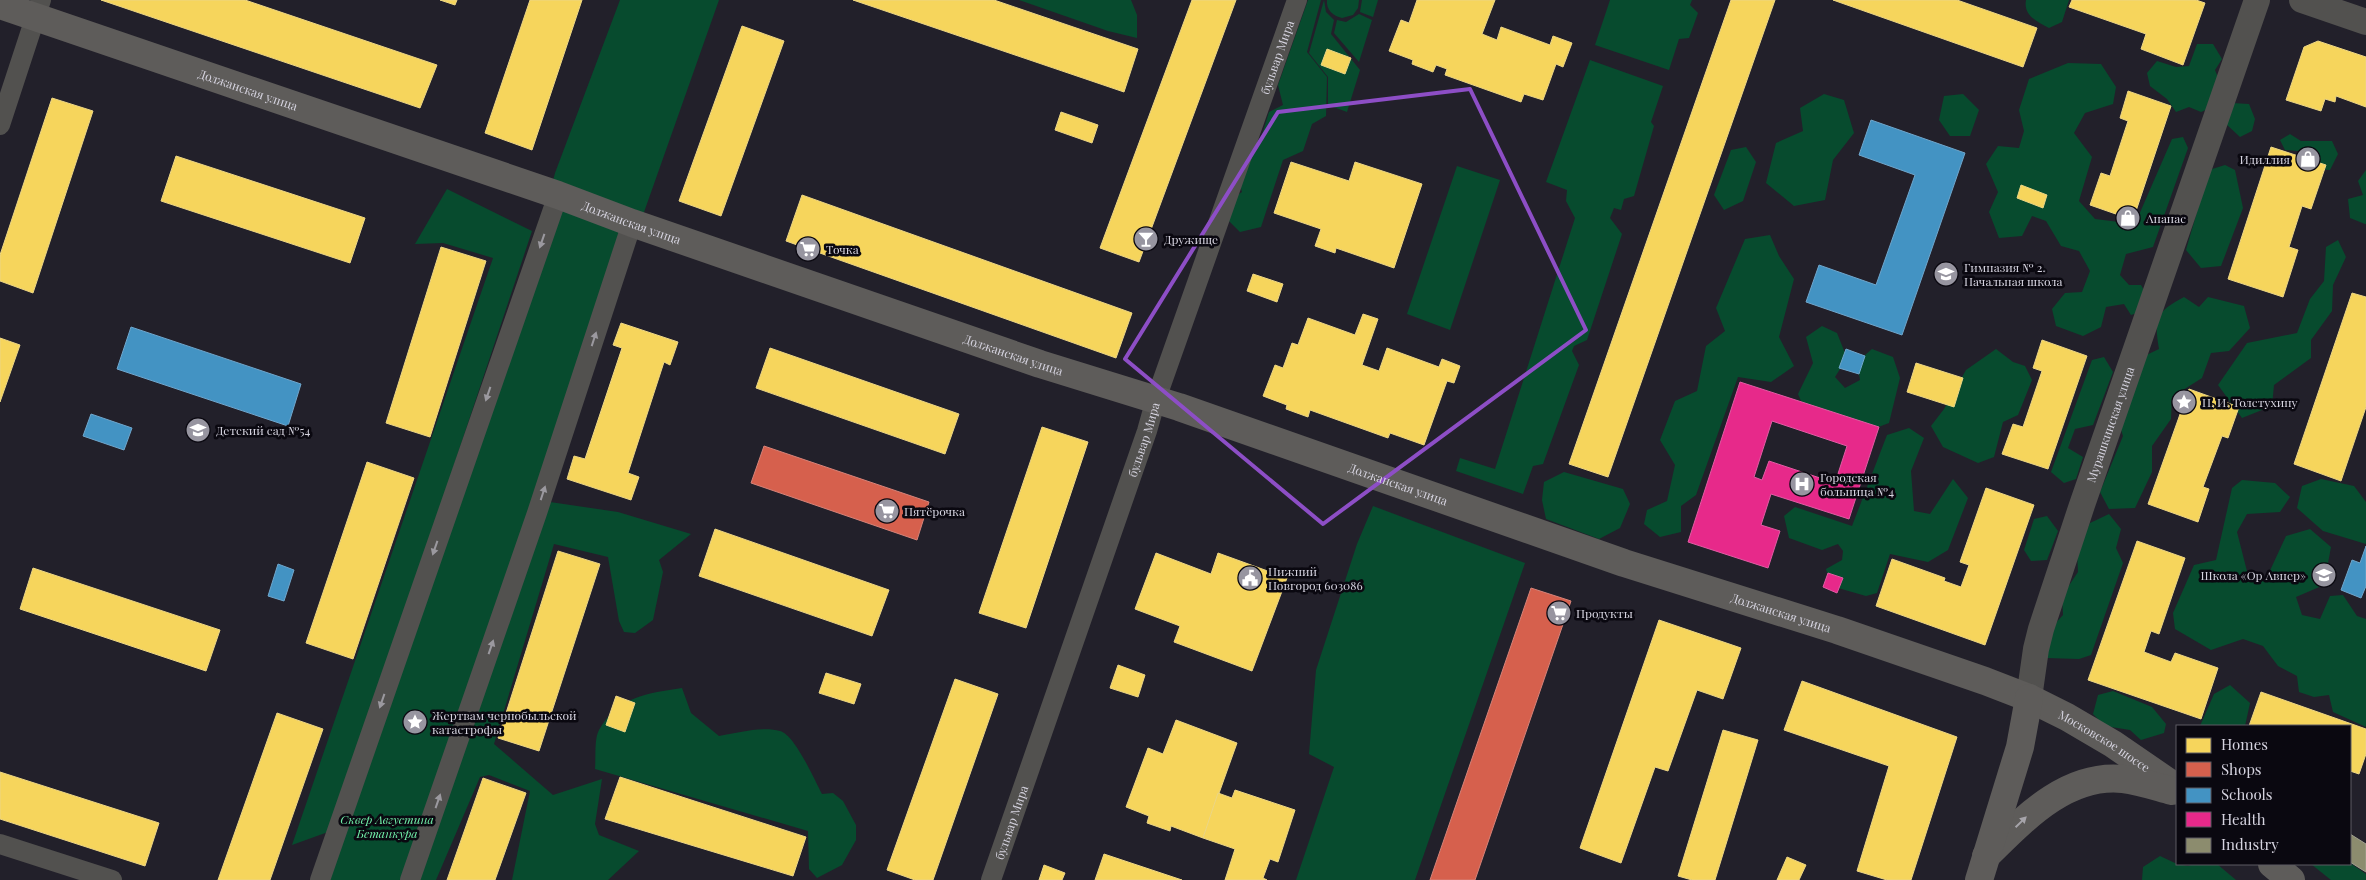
<svg xmlns="http://www.w3.org/2000/svg" width="2366" height="880" font-family="'Playfair Display',serif">
	<rect width="100%" height="100%" fill="#22202a"/>
	<g fill="#074b2e">
		<polygon points="620,0 719,0 643,215 550,502 618,512 691,534 659,560 663,572 653,620 635,633 624,632 619,621 608,557 554,544 494,744 553,795 602,779 595,824 599,835 639,851 608,880 512,880 530,791 489,775 480,777 436,880 311,880 328,832 292,845 493,258 443,243 415,244 447,189 532,231 413,588 540,231 555,173"/>
		<polygon points="1019,0 1131,0 1137,15 1137,38 1108,31"/>
		<polygon points="1308,0 1321,0 1307,52 1327,77 1326,116 1312,124 1303,151 1283,160 1261,227 1240,232 1225,217 1230,200 1242,192 1238,178 1248,147 1260,141 1269,112 1283,105 1278,85"/>
		<polygon points="1324,0 1326,12 1334,20 1331,34 1360,70 1347,112 1328,105 1328,77 1309,53"/>
		<path d="M1327,0H1359L1358,8L1353,15L1342,18C1333,16 1326,10 1327,0Z"/>
		<polygon points="1362,0 1378,0 1373,17 1360,12"/>
		<polygon points="1610,0 1692,0 1690,5 1698,13 1689,38 1679,39 1669,70 1595,45"/>
		<path d="M2026,0H2069L2062,22L2049,28C2038,22 2023,16 2026,0Z"/>
		<polygon points="1359,14 1372,20 1359,62 1334,33 1337,20 1346,22"/>
		<polygon points="2197,44 2213,44 2222,59 2215,70 2220,83 2217,105 2201,112 2189,107 2176,112 2167,99 2150,86 2147,73 2157,61 2176,67 2189,66"/>
		<polygon points="1590,60 1663,86 1651,122 1654,126 1634,196 1624,199 1621,210 1614,208 1610,218 1622,234 1587,340 1574,346 1572,351 1579,365 1543,464 1533,466 1523,494 1456,471 1460,458 1495,469 1575,218 1566,201 1567,190 1546,182"/>
		<polygon points="2068,63 2101,64 2116,87 2113,104 2085,113 2074,133 2092,157 2079,201 2095,219 2135,224 2172,139 2183,137 2188,148 2153,247 2126,254 2120,275 2129,285 2141,285 2147,296 2143,311 2131,315 2124,304 2106,307 2101,327 2083,336 2056,326 2052,309 2065,293 2082,292 2090,271 2079,251 2061,246 2046,221 2032,216 2022,236 1999,238 1989,212 1998,192 1986,164 1998,146 2019,148 2024,131 2019,110 2029,79"/>
		<polygon points="1824,94 1844,100 1854,133 1833,160 1825,200 1794,206 1766,183 1776,143 1803,131 1800,108"/>
		<polygon points="1963,94 1979,110 1970,136 1950,136 1939,120 1944,96"/>
		<polygon points="2232,103 2249,104 2255,119 2252,131 2240,137 2225,123"/>
		<polygon points="2290,134 2301,141 2332,141 2338,154 2330,170 2314,169 2298,151 2285,150 2280,140"/>
		<polygon points="1746,147 1756,162 1743,201 1724,210 1714,195 1731,150"/>
		<polygon points="2225,165 2235,170 2243,208 2221,266 2201,268 2186,250 2209,170"/>
		<polygon points="1457,166 1500,180 1450,330 1407,314"/>
		<polygon points="2366,170 2366,224 2365,224 2350,218 2348,199 2363,195 2358,181"/>
		<polygon points="1770,235 1779,256 1794,279 1779,337 1794,366 1771,382 1738,377 1696,495 1681,506 1681,532 1660,537 1644,524 1647,510 1667,501 1675,465 1660,440 1675,401 1697,391 1706,346 1725,331 1716,308 1745,239"/>
		<polygon points="2338,240 2346,257 2333,285 2332,311 2311,340 2311,358 2274,385 2272,406 2242,418 2218,385 2247,343 2297,333 2310,299 2324,281 2326,247"/>
		<path d="M2184,297L2199,307L2208,297L2244,306L2250,328L2229,351L2211,353L2202,378L2172,397L2171,419L2152,446V472L2135,508L2109,509L2100,492L2123,436L2118,420L2138,359L2159,349C2154,318 2156,312 2184,297Z"/>
		<polygon points="1822,326 1837,333 1847,358 1835,377 1845,388 1860,380 1857,362 1872,349 1893,357 1900,378 1889,423 1865,432 1805,410 1798,394 1813,363 1806,337"/>
		<polygon points="1996,349 2013,362 2025,366 2032,380 2018,415 2003,422 1994,457 1978,463 1943,447 1931,426 1944,409 1966,370"/>
		<polygon points="2104,357 2113,372 2093,425 2075,429 2068,448 2083,457 2076,479 2064,483 2051,472 2092,360"/>
		<polygon points="1909,428 1924,438 1911,471 1914,511 1930,514 1953,479 1968,498 1948,550 1928,562 1890,554 1877,593 1866,596 1831,586 1826,569 1842,560 1843,551 1838,544 1822,550 1789,538 1784,516 1795,507 1852,526 1887,435"/>
		<polygon points="1564,472 1623,489 1630,504 1620,528 1599,539 1546,519 1542,500 1544,482"/>
		<polygon points="2321,479 2354,486 2366,502 2366,544 2323,531 2297,508 2302,486"/>
		<polygon points="2242,480 2275,483 2290,497 2280,512 2247,514 2237,532 2249,579 2267,577 2286,536 2310,529 2331,547 2324,585 2296,597 2302,615 2320,619 2330,596 2343,595 2357,616 2366,619 2366,727 2333,712 2329,695 2314,697 2299,692 2297,676 2278,666 2263,646 2243,639 2211,650 2175,629 2173,613 2194,565 2216,560 2232,488"/>
		<polygon points="1373,506 1525,563 1415,880 1296,880 1334,767 1309,754 1316,670 1357,544"/>
		<polygon points="2109,514 2121,529 2116,548 2123,563 2091,655 2079,659 2046,658 2042,638 2063,615 2062,596 2078,572 2077,550 2090,523"/>
		<polygon points="2047,516 2058,531 2047,560 2031,561 2024,550 2034,519"/>
		<polygon points="2230,685 2250,703 2245,726 2200,726 2214,694"/>
		<path d="M682,688L691,713L719,736C737,733 762,726 780,731C795,735 814,779 822,794L833,793L843,801L856,825V840L842,865L817,878L809,869L808,831L595,769C596,758 594,739 599,730C617,697 648,693 682,688Z"/>
		<polygon points="2113,691 2152,707 2166,724 2164,733 2141,740 2130,730 2105,726 2093,714 2098,695"/>
		<polygon points="2160,856 2177,864 2188,866 2194,864 2217,864 2236,880 2142,880 2143,867"/>
		<polygon points="2350,863 2366,874 2366,880 2331,880 2311,864"/>
	</g>
	<g fill="#f6d55c" stroke="#ecd584">
		<polygon points="101,0 245,0 437,65 420,108"/>
		<polygon points="440,0 457,0 455,5"/>
		<polygon points="530,0 582,0 532,150 485,133"/>
		<polygon points="853,0 994,0 1138,49 1124,92"/>
		<polygon points="1192,0 1236,0 1139,262 1100,248"/>
		<polygon points="1417,0 1495,0 1482,34 1497,40 1501,27 1550,45 1553,36 1572,43 1563,67 1556,64 1543,100 1524,94 1521,102 1445,75 1447,69 1436,65 1433,72 1412,64 1413,60 1389,51 1401,20 1409,23"/>
		<polygon points="1731,0 1775,0 1608,477 1569,464"/>
		<polygon points="1833,0 1957,0 2037,28 2023,67"/>
		<polygon points="2072,0 2196,0 2205,3 2183,65 2141,49 2146,34 2069,7"/>
		<polygon points="742,26 784,41 721,216 679,201"/>
		<polygon points="2318,41 2366,57 2366,107 2336,96 2335,102 2325,99 2321,111 2286,100 2304,47"/>
		<polygon points="1327,49 1351,58 1345,74 1321,65"/>
		<polygon points="2128,91 2171,106 2133,220 2090,205 2101,173 2110,176 2128,121 2120,118"/>
		<polygon points="52,98 93,111 33,293 0,281 0,255"/>
		<polygon points="1061,112 1098,125 1092,143 1055,130"/>
		<polygon points="2271,147 2326,165 2311,209 2302,206 2289,247 2298,250 2283,297 2228,279"/>
		<polygon points="176,156 365,218 350,263 161,201"/>
		<polygon points="1291,162 1349,181 1355,162 1422,184 1394,268 1336,248 1335,253 1315,246 1321,229 1274,213"/>
		<polygon points="2021,185 2047,195 2043,208 2017,198"/>
		<polygon points="802,195 1132,313 1116,358 786,241"/>
		<polygon points="441,247 486,261 430,437 386,423"/>
		<polygon points="1253,274 1283,284 1277,302 1247,291"/>
		<polygon points="2352,293 2366,297 2366,407 2341,481 2294,464"/>
		<polygon points="1363,314 1378,319 1362,365 1379,371 1387,348 1439,367 1442,359 1460,366 1454,383 1447,381 1424,445 1390,433 1388,438 1310,410 1308,417 1286,409 1287,405 1263,396 1275,365 1283,368 1292,343 1298,345 1308,318 1355,335"/>
		<polygon points="621,323 678,342 670,365 664,362 628,473 639,477 631,500 567,479 574,456 585,459 622,348 613,345"/>
		<polygon points="0,338 20,345 0,402"/>
		<polygon points="2042,340 2087,356 2048,469 2002,454 2013,424 2023,427 2042,371 2033,368"/>
		<polygon points="770,348 959,414 945,454 756,388"/>
		<polygon points="1916,363 1963,378 1954,407 1907,392"/>
		<polygon points="2189,389 2239,407 2228,438 2222,436 2203,487 2209,489 2198,522 2148,504"/>
		<polygon points="1042,427 1088,442 1026,628 979,613"/>
		<polygon points="367,462 414,478 353,659 306,643"/>
		<polygon points="1986,488 2034,505 1985,645 1876,606 1892,559 1945,578 1944,581 1961,587 1969,565 1960,562"/>
		<polygon points="715,529 889,590 872,636 699,576"/>
		<polygon points="2137,541 2185,558 2159,634 2151,631 2144,652 2171,662 2175,653 2218,668 2201,719 2088,680"/>
		<polygon points="558,551 600,564 539,751 498,738"/>
		<polygon points="1156,553 1211,574 1218,553 1287,578 1252,671 1174,642 1180,626 1135,609"/>
		<polygon points="33,568 220,630 206,671 20,609"/>
		<polygon points="1659,620 1741,648 1723,699 1697,690 1668,771 1655,767 1621,863 1580,848"/>
		<polygon points="1118,665 1145,675 1138,697 1110,688"/>
		<polygon points="826,673 861,684 854,704 819,693"/>
		<polygon points="955,679 998,694 933,880 915,880 887,870"/>
		<polygon points="1802,681 1957,737 1911,880 1887,880 1857,871 1889,766 1784,730"/>
		<polygon points="2261,692 2366,729 2366,754 2359,774 2350,771 2350,726 2249,726"/>
		<polygon points="616,696 635,703 625,732 606,725"/>
		<polygon points="277,713 323,729 270,880 218,880"/>
		<polygon points="1176,720 1237,743 1203,838 1171,826 1170,831 1147,823 1149,816 1126,807 1148,748 1163,754"/>
		<polygon points="1723,730 1758,740 1715,880 1692,880 1678,876"/>
		<polygon points="0,772 159,823 145,866 0,819"/>
		<polygon points="620,777 806,837 793,876 605,819"/>
		<polygon points="483,778 526,793 495,880 447,880"/>
		<polygon points="1235,790 1295,810 1278,862 1270,859 1263,878 1267,880 1225,880 1235,849 1203,838 1218,793 1232,798"/>
		<polygon points="1104,854 1182,880 1095,880"/>
		<polygon points="1787,857 1806,865 1799,880 1777,880"/>
		<polygon points="1044,865 1065,873 1062,880 1039,880"/>
	</g>
	<g fill="#d6604d" stroke="#d68379">
		<polygon points="764,446 929,502 917,540 751,483"/>
		<polygon points="1531,588 1571,601 1475,880 1430,880"/>
	</g>
	<g fill="#4393c3" stroke="#6fa6cc">
		<polygon points="1871,120 1965,153 1902,335 1806,302 1819,265 1876,285 1915,175 1859,155"/>
		<polygon points="131,327 301,384 288,426 117,369"/>
		<polygon points="1846,349 1865,356 1859,374 1839,368"/>
		<polygon points="91,414 132,428 124,450 83,436"/>
		<polygon points="2366,546 2366,586 2361,598 2341,590 2352,560 2360,563"/>
		<polygon points="278,564 294,570 284,601 268,596"/>
	</g>
	<g fill="#e7298a" stroke="#e25ca4" fill-rule="evenodd">
		<path d="M1740,382L1879,427L1849,519L1771,494L1761,525L1780,531L1768,568L1688,542ZM1772,421L1847,446L1835,483L1769,461L1762,480L1754,477Z"/>
		<polygon points="1828,573 1843,578 1837,593 1823,587"/>
	</g>
	<polygon fill="#8c8c6e" stroke="#a2a290" points="2350,834 2366,844 2366,872 2350,862"/>
	<g fill="none" stroke-linecap="round" stroke-linejoin="round">
		<g stroke="#52514f" stroke-width="20">
			<polyline points="0,125 41,0"/>
			<polyline points="0,844 112,880"/>
			<polyline points="320,880 558,195"/>
			<polyline points="410,880 537,513 632,223"/>
			<path id="s1" d="M991,880L1147,431L1156,399L1297,0"/>
		</g>
		<g stroke="#52514f" stroke-width="26">
			<polyline points="2302,0 2366,22"/>
			<path id="s2" d="M2029,698L2036,649L2041,629L2082,505L2257,0"/>
		</g>
		<g stroke="#5e5c5a" stroke-width="28">
			<path id="s3" d="M0,5L558,195L632,223L1040,364L1179,407L1624,563L1837,630L1985,681L2029,698L2067,717L2113,744L2177,788"/>
			<path d="M1986,856C2023,820 2066,773 2123,779C2140,781 2157,787 2172,791"/>
			<polyline points="2272,864 2291,880"/>
			<polyline points="1979,880 2020,747 2029,698"/>
		</g>
	</g>
	<defs><path id="oneway-solid" d="M-6-.8H1V-3.2L6.5 0L1 3.2V.8H-6Z" transform="scale(1.25)"/></defs>
	<g fill="#9b999f">
		<use href="#oneway-solid" transform="translate(542 241) rotate(109)"/>
		<use href="#oneway-solid" transform="translate(594 339) rotate(-72)"/>
		<use href="#oneway-solid" transform="translate(488 394) rotate(109)"/>
		<use href="#oneway-solid" transform="translate(543 493) rotate(-72)"/>
		<use href="#oneway-solid" transform="translate(435 548) rotate(109)"/>
		<use href="#oneway-solid" transform="translate(491 647) rotate(-71)"/>
		<use href="#oneway-solid" transform="translate(382 701) rotate(109)"/>
		<use href="#oneway-solid" transform="translate(438 801) rotate(-71)"/>
	</g>
	<use fill="#a6a4aa" href="#oneway-solid" transform="translate(2021 822) rotate(-44)"/>
	<path fill="none" stroke="#8d4ec6" stroke-width="4" stroke-linejoin="round" d="M1470,89L1586,330L1323,524L1125,359L1278,112Z"/>
	<defs>
		<symbol id="shop-disc" viewBox="-11 -11 22 22"><circle r="9.5" fill="#9795a0" stroke="#0a0810"/><path d="M-5-2.5h2.3a2.7 3.5 0 0 1 5.4 0H5L5.5 6h-11ZM-1.5-2.5h3a1.5 2.3 0 0 0-3 0Z" fill="#fff"/></symbol>
		<symbol id="bar-disc" viewBox="-11 -11 22 22"><circle r="9.5" fill="#9795a0" stroke="#0a0810"/><path d="M-6-5H6L.8 .8V4.5H3.5V6h-7V4.5H-.8V.8Z" fill="#fff"/></symbol>
		<symbol id="supermarket-disc" viewBox="-11 -11 22 22"><circle r="9.5" fill="#9795a0" stroke="#0a0810"/><path d="M-6-5.5h2.5l.6 2H6L4.5 2H-2.5L-4.4-4H-6ZM-1.5 3.2a1.3 1.3 0 1 0 .1 0ZM3 3.2a1.3 1.3 0 1 0 .1 0Z" fill="#fff"/></symbol>
		<symbol id="school-disc" viewBox="-11 -11 22 22"><circle r="9.5" fill="#9795a0" stroke="#0a0810"/><path d="M0-5L7-2L0 1L-7-2ZM-4 1L0 2.5L4 1V4Q0 6-4 4Z" fill="#fff"/></symbol>
		<symbol id="sight-disc" viewBox="-11 -11 22 22"><circle r="9.5" fill="#9795a0" stroke="#0a0810"/><path d="M0-6L1.8-2.2L6-1.7L2.9 1.2L3.7 5.4L0 3.3L-3.7 5.4L-2.9 1.2L-6-1.7L-1.8-2.2Z" fill="#fff"/></symbol>
		<symbol id="hospital-disc" viewBox="-11 -11 22 22"><circle r="9.5" fill="#9795a0" stroke="#0a0810"/><path d="M-5-5h3v3.5h4V-5h3V5h-3V1.5h-4V5h-3Z" fill="#fff"/></symbol>
		<symbol id="civic-disc" viewBox="-11 -11 22 22"><circle r="9.5" fill="#9795a0" stroke="#0a0810"/><path d="M-.6-6.5H3V-4.5H.6V-3L4-1V1h2V6H-6V1h2V-1L-.6-3ZM-1.2 2.5V6h2.4V2.5Z" fill="#fff"/></symbol>
	</defs>
	<g fill-rule="evenodd">
		<use href="#shop-disc" x="2294" y="145" width="28" height="28"/>
		<use href="#shop-disc" x="2114" y="204" width="28" height="28"/>
		<use href="#bar-disc" x="1132" y="225" width="28" height="28"/>
		<use href="#supermarket-disc" x="794" y="235" width="28" height="28"/>
		<use href="#school-disc" x="1932" y="260" width="28" height="28"/>
		<use href="#sight-disc" x="2170" y="388" width="28" height="28"/>
		<use href="#school-disc" x="184" y="416" width="28" height="28"/>
		<use href="#hospital-disc" x="1788" y="470" width="28" height="28"/>
		<use href="#supermarket-disc" x="873" y="497" width="28" height="28"/>
		<use href="#school-disc" x="2310" y="561" width="28" height="28"/>
		<use href="#civic-disc" x="1236" y="564" width="28" height="28"/>
		<use href="#supermarket-disc" x="1545" y="599" width="28" height="28"/>
		<use href="#sight-disc" x="401" y="708" width="28" height="28"/>
	</g>
	<g text-anchor="middle" dominant-baseline="central" stroke-width="5" stroke-linejoin="round" paint-order="stroke">
		<g font-size="12" fill="#d6d4e0" stroke="#0a0810">
			<text stroke="none"><textPath href="#s1" startOffset="871">бульвар Мира</textPath></text>
			<text stroke="none"><textPath href="#s3" startOffset="262">Должанская улица</textPath></text>
			<text stroke="none"><textPath href="#s3" startOffset="668">Должанская улица</textPath></text>
			<text stroke="none"><textPath href="#s3" startOffset="1072">Должанская улица</textPath></text>
			<text stroke="none"><textPath href="#s2" startOffset="286">Мурашкинская улица</textPath></text>
			<text stroke="none"><textPath href="#s1" startOffset="466">бульвар Мира</textPath></text>
			<text stroke="none"><textPath href="#s3" startOffset="1478">Должанская улица</textPath></text>
			<text stroke="none"><textPath href="#s3" startOffset="1882">Должанская улица</textPath></text>
			<text stroke="none"><textPath href="#s3" startOffset="2231">Московское шоссе</textPath></text>
			<text stroke="none"><textPath href="#s1" startOffset="61">бульвар Мира</textPath></text>
		</g>
		<g font-size="12" fill="#d6d4e0" stroke="#0a0810" text-anchor="start">
			<text x="2290" y="159" text-anchor="end">Идиллия</text>
			<text x="2146" y="218">Ананас</text>
			<text x="1164" y="239">Дружище</text>
			<text x="826" y="249">Точка</text>
			<text x="1964" y="267">Гимназия № 2.<tspan x="1964" dy="14">Начальная школа</tspan></text>
			<text x="2202" y="402">Н. И. Толстухину</text>
			<text x="216" y="430">Детский сад №54</text>
			<text x="1820" y="477">Городская<tspan x="1820" dy="14">больница №4</tspan></text>
			<text x="904" y="511">Пятёрочка</text>
			<text x="1268" y="571">Нижний<tspan x="1268" dy="14">Новгород 603086</tspan></text>
			<text x="2306" y="575" text-anchor="end">Школа «Ор Авнер»</text>
			<text x="1576" y="613">Продукты</text>
			<text x="432" y="715">Жертвам чернобыльской<tspan x="432" dy="14">катастрофы</tspan></text>
		</g>
		<g font-size="12" font-style="italic" fill="#71efa9" stroke="#0a0810">
			<text x="387" y="819">Сквер Августина<tspan x="387" dy="14">Бетанкура</tspan></text>
		</g>
	</g>
	<rect x="2176" y="725" width="175" height="140" fill="#0a0810" stroke="#5c5a63"/>
	<rect x="2186" y="738" width="25" height="15" fill="#f6d55c" stroke="#5c5a63"/>
	<text x="2221" y="750" font-size="15" fill="#d6d4e0">Homes</text>
	<rect x="2186" y="762" width="25" height="15" fill="#d6604d" stroke="#5c5a63"/>
	<text x="2221" y="775" font-size="15" fill="#d6d4e0">Shops</text>
	<rect x="2186" y="788" width="25" height="15" fill="#4393c3" stroke="#5c5a63"/>
	<text x="2221" y="800" font-size="15" fill="#d6d4e0">Schools</text>
	<rect x="2186" y="812" width="25" height="15" fill="#e7298a" stroke="#5c5a63"/>
	<text x="2221" y="825" font-size="15" fill="#d6d4e0">Health</text>
	<rect x="2186" y="838" width="25" height="15" fill="#8c8c6e" stroke="#5c5a63"/>
	<text x="2221" y="850" font-size="15" fill="#d6d4e0">Industry</text>
</svg>
